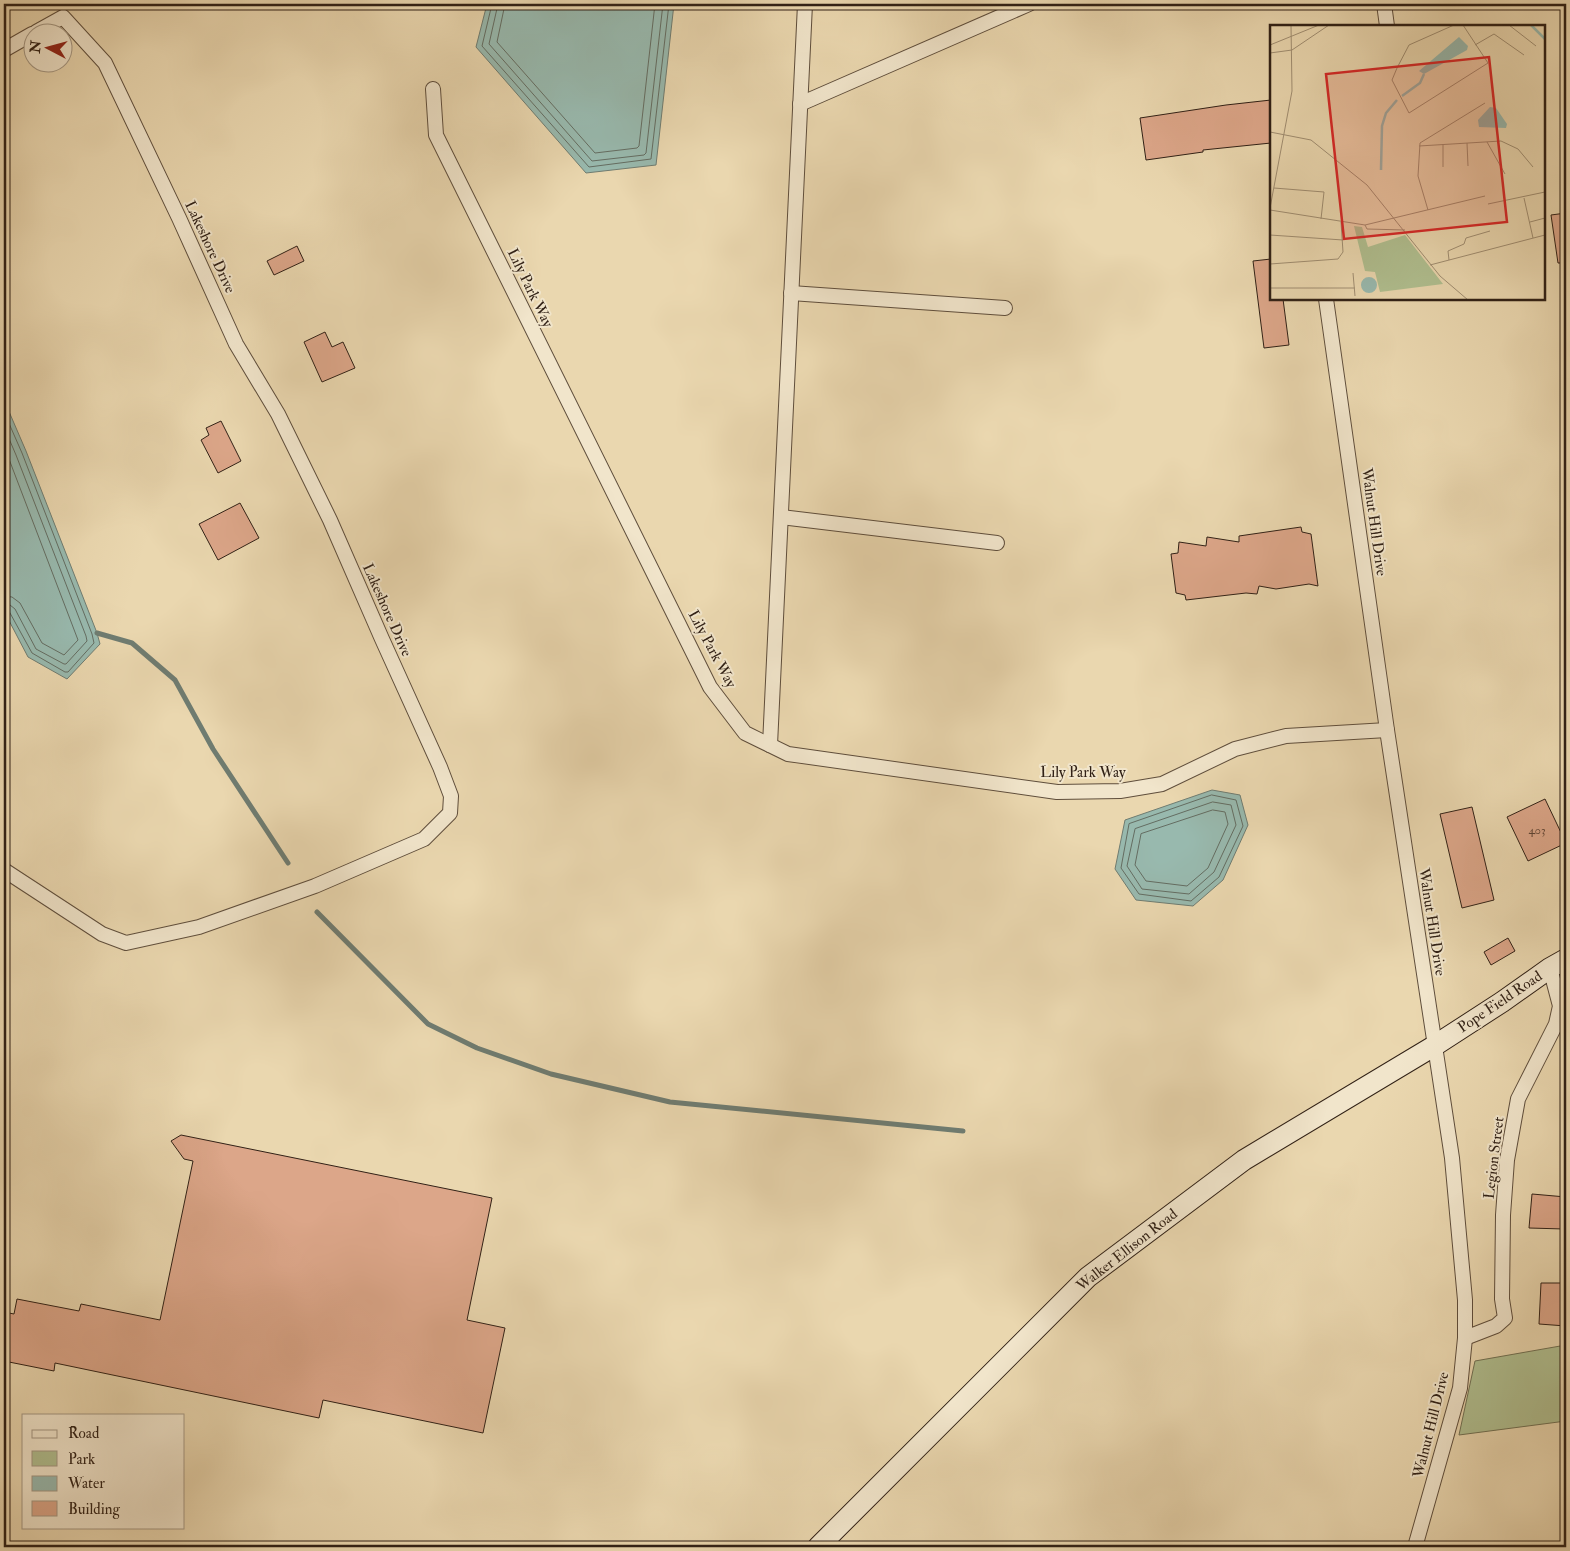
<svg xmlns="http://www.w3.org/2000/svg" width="1570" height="1551" font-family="'IM FELL Double Pica',serif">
	<rect width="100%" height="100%" fill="#ead7af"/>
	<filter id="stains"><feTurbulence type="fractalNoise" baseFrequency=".004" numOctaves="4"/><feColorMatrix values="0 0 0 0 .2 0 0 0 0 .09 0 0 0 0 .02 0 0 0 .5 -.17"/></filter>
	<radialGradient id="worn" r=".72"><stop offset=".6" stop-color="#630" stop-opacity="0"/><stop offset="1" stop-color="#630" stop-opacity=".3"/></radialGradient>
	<polygon fill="#b0bf90" stroke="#707053" points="1566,1345 1566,1421 1459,1435 1475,1361"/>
	<g fill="#98b9ae" stroke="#6f7c71">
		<polygon points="487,4 674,4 656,165 586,173 476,47"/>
		<polygon points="4,400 26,451 97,633 100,644 67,679 28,657 4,611"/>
		<polygon points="1212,790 1240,795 1248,825 1223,880 1193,906 1136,900 1115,869 1125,820"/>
	</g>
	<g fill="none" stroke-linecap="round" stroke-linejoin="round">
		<g stroke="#646d62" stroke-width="1">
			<polyline points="492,4 482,46 589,167 651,159 669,4"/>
			<polyline points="498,4 489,44 592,161 644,155 646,153 663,4"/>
			<polyline points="505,4 497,42 595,153 637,148 639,146 655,4"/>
			<polyline points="4,412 22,453 92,634 94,643 68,672 65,672 32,653 10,613 8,610 4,610"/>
			<polyline points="4,427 16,455 86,636 87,641 66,664 64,664 36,649 15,609 10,605 4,604"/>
			<polyline points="4,446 78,640 64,655 42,643 20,603 12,597 4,596"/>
			<polygon points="1212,795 1236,800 1243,826 1219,877 1191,901 1139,894 1121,868 1129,824"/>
			<polygon points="1213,802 1231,805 1236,825 1214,872 1189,894 1142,889 1127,866 1135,829"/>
			<polygon points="1213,810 1225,812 1228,824 1208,868 1187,886 1146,881 1135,865 1141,834"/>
		</g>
		<g stroke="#6f7c71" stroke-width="5">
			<polyline points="97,633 132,643 175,680 213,749 288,863"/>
			<polyline points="317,912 428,1024 477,1048 551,1074 670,1102 963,1131"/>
		</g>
	</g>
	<g fill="#dca689" stroke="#312116">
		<polygon points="1271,100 1271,143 1203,150 1203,152 1146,160 1140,118 1226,105"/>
		<polygon points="1566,213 1566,263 1558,263 1551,215"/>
		<polygon points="297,246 304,261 274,275 267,261"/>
		<polygon points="1271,259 1271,299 1283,299 1289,345 1264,348 1253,261"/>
		<polygon points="325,332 332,347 343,342 355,368 322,382 304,342"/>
		<polygon points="221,421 241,461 218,473 201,440 209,435 206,428"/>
		<polygon points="240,503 259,538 218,560 199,524"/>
		<polygon points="1301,527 1302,532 1311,534 1318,586 1309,584 1276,589 1259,586 1257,594 1246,593 1186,600 1185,595 1176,593 1171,554 1178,553 1179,542 1206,546 1207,537 1239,542 1239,536"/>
		<polygon points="1545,799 1566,843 1528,861 1507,817"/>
		<polygon points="1472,807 1494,900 1462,908 1440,814"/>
		<polygon points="1508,938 1515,951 1491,965 1484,952"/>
		<polygon points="181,1135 492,1198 467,1320 505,1328 483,1433 323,1400 319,1418 55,1363 54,1371 4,1361 4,1312 14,1314 17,1299 79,1311 81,1304 160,1320 193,1161 184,1159 171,1141"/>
		<polygon points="1532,1194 1566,1197 1564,1229 1529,1228"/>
		<polygon points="1541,1283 1566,1283 1566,1326 1539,1324"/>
	</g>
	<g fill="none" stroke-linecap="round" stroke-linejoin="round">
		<defs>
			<g id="street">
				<polyline points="1384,4 1387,26"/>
				<polyline points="4,50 32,34"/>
				<polyline points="433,89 436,135 710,687 745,733 788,754 1057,792 1120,791 1162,784 1235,749 1286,736 1387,730"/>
				<polyline points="800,104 1029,4"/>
				<polyline points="791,293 1005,308"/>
				<polyline points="1326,299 1387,730 1452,1158 1465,1300 1465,1338 1460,1388 1415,1547"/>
				<polyline points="781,517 997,543"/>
				<polyline points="770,745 805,4"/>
				<polyline points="4,870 102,934 126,943 199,927 315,886 424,839 450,813 451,796 440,767 382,639 330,520 278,414 236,344 179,218 105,63 63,17 36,32"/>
				<polyline points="1465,1338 1496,1326 1505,1318 1502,1299 1503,1215 1507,1160 1518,1099 1556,1024 1560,1006 1550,968"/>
			</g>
			<polyline id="secondary" points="818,1547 1088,1277 1244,1160 1434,1046 1502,1002 1550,968 1566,959"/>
		</defs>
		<use href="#street" stroke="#5f4e3c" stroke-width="16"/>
		<use href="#secondary" stroke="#312116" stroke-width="22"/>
		<use href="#street" stroke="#f1e5cb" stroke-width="14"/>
		<use href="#secondary" stroke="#f1e5cb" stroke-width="20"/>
	</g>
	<g text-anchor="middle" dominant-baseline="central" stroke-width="4" stroke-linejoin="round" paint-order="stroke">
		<g font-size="12" fill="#5c4233">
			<text x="1537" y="830">403</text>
		</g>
		<g font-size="15" fill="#312116" stroke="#f1e5cb">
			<text transform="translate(210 247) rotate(65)">Lakeshore Drive</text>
			<text transform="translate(530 288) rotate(64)">Lily Park Way</text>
			<text transform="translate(1374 522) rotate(82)">Walnut Hill Drive</text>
			<text transform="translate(387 610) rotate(66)">Lakeshore Drive</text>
			<text transform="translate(712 649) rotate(62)">Lily Park Way</text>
			<text x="1083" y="772">Lily Park Way</text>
			<text transform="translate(1432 922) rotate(81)">Walnut Hill Drive</text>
			<text transform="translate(1500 1002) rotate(-34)">Pope Field Road</text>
			<text transform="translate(1494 1158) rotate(-83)">Legion Street</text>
			<text transform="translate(1127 1250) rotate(-38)">Walker Ellison Road</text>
			<text transform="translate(1431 1425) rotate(-76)">Walnut Hill Drive</text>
		</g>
	</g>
	<g transform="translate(1270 25)">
		<rect width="275" height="275" fill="#ead7af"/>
		<path d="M84,201L92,202L98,222L135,210L173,259L110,267L105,247L95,246Z" fill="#b0bf90"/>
		<path d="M189,12L198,21L197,25L154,49L149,46ZM220,82L226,83L237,99L236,103L209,102L208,95ZM91 260a8 8 0 1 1 16 0a8 8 0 1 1-16 0Z" fill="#98b9ae"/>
		<path fill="none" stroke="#98b9ae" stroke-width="2.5" d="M261,0L275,14M132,71L150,58L154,49M111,145L112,101L116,88L127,75"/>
		<path fill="none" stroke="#a08e72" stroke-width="1" d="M184,0L139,20L127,43L122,55L139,88L218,38L193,0M239,0L266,21M0,20L49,0M205,20L224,9L254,30M0,28L22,25L59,0M0,107L41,115L97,160L170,251L198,275M217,117L235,149M197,118L198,141M149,121L231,116L248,124L263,142M173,142V119M4,163L54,167L51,194M254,173L263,213M218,179L275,167M0,183L22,66L21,0M0,185L95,200L215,171M158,185L148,151L150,118L215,78M260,197L275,193M95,200L97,204L135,205M0,210L73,215M179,235L178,226L194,219L196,213L220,206M0,239L68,234L73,227L71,197M160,240L275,210M83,248L85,271M0,263H85"/>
		<path fill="#d62828" fill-opacity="0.15" stroke="#d62828" stroke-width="2.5" d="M219,32L237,197L74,214L56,49Z"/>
		<rect width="275" height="275" fill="none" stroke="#312116" stroke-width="2.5"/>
	</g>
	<rect width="1570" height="1551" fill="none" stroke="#ead7af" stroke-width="20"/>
	<rect x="5" y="5" width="1560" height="1541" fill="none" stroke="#312116" stroke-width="2.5"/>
	<rect x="10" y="10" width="1550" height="1531" fill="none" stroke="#312116"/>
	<rect x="22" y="1414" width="162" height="115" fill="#f1e5cb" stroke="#a49783"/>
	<rect x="32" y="1430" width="25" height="8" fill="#f1e5cb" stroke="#a49783"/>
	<text x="68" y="1438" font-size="15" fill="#312116">Road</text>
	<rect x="32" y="1451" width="25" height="15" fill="#b0bf90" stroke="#a49783"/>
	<text x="68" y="1464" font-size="15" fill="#312116">Park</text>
	<rect x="32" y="1476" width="25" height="15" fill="#98b9ae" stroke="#a49783"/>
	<text x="68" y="1488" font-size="15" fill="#312116">Water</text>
	<rect x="32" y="1501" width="25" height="15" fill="#dca689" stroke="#a49783"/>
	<text x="68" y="1514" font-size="15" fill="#312116">Building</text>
	<g transform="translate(48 48) rotate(276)"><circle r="24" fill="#f1e5cb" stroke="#a49783"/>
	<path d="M0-4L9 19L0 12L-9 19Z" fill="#8f2418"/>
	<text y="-8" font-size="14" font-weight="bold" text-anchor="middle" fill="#312116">N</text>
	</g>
	<rect width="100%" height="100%" filter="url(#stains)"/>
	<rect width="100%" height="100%" fill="url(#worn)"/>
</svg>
